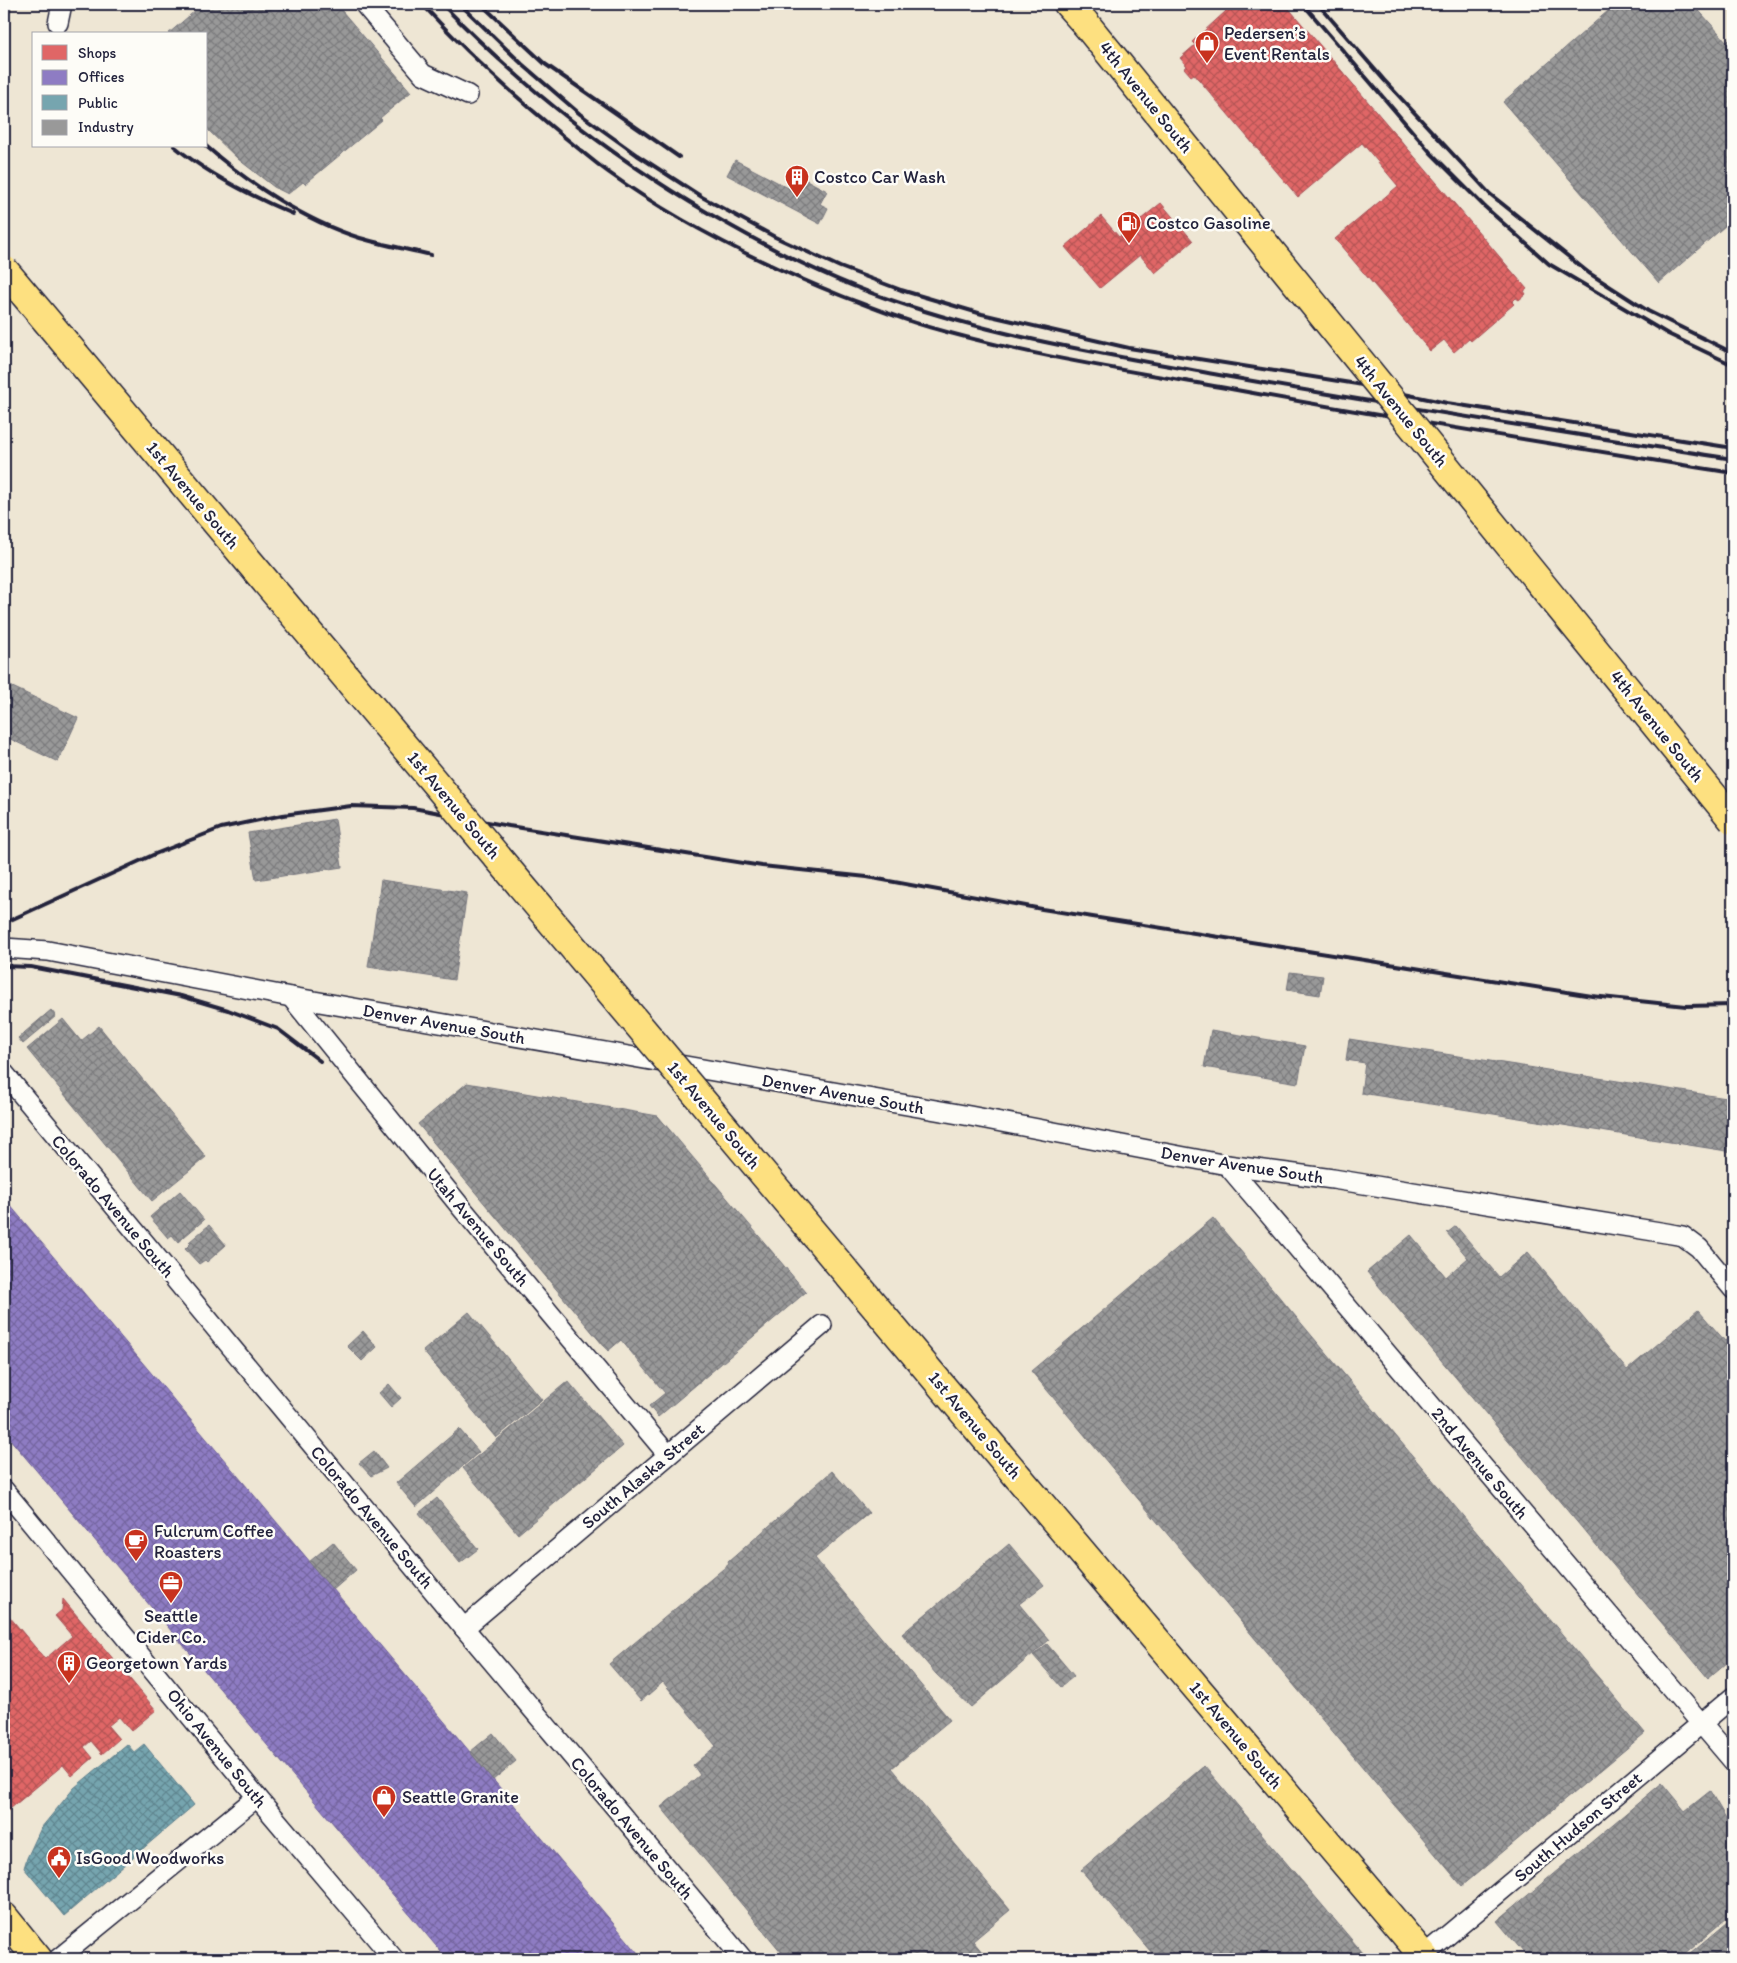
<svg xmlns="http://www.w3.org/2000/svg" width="1737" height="1963" font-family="Itim,sans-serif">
	<defs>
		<pattern id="shops-cross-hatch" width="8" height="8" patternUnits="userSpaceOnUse" patternTransform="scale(1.25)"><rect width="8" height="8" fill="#e06666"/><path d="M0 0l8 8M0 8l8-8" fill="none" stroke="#b55455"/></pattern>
		<pattern id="offices-cross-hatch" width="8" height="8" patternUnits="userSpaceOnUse" patternTransform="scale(1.25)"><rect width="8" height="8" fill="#8e7cc3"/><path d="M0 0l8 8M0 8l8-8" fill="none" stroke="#7465a0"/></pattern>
		<pattern id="public-cross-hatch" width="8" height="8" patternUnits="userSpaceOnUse" patternTransform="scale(1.25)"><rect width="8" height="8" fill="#76a5af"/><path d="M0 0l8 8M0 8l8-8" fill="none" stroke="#608690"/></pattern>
		<pattern id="industry-cross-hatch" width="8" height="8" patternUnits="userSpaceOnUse" patternTransform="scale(1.25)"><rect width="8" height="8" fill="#999"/><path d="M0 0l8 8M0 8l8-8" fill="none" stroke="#7c7c7e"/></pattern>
	</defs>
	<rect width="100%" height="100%" fill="#eee6d4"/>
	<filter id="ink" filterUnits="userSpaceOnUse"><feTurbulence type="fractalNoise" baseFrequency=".02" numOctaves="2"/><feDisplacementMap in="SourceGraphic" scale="10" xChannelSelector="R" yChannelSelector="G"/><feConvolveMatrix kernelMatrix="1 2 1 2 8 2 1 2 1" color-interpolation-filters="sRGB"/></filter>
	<g filter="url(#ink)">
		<g fill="url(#shops-cross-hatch)" stroke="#a75259">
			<polygon points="1220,4 1285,4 1527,289 1524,291 1526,294 1519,300 1516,298 1512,302 1514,304 1471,341 1469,339 1454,352 1444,340 1430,351 1335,239 1398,186 1362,143 1298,197 1194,74 1191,76 1184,68 1187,66 1180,58 1195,45 1192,42 1226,11"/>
			<polygon points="1161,203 1193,241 1155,273 1140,255 1100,288 1065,247 1101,216 1119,237"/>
			<polygon points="63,1599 156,1710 131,1731 119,1717 108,1726 119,1739 102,1754 91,1741 84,1747 93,1758 72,1776 63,1765 4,1814 4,1610 45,1659 72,1636 55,1616 62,1610"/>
		</g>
		<polygon fill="url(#offices-cross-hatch)" stroke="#6e619a" points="4,1198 470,1752 643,1959 447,1959 4,1432"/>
		<polygon fill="url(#public-cross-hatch)" stroke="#5d7e8c" points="127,1744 134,1752 144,1744 194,1805 64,1916 24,1868 27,1858 41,1828 74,1788"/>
		<g fill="url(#industry-cross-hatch)" stroke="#75757d">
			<polygon points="4,4 6,4 11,9 4,35"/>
			<polygon points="203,4 336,4 411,92 380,118 382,120 305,184 303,182 288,194 274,187 238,159 206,128 206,34 168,34"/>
			<polygon points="1616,4 1693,4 1727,42 1733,36 1733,219 1659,283 1503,102"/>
			<polygon points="735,160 794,191 801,177 827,191 820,204 828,208 820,224 727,175"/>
			<polygon points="4,683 78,718 58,762 4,736"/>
			<polygon points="335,819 342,867 256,880 248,833"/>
			<polygon points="381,880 467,893 454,980 368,967"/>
			<polygon points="1290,972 1323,976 1320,995 1287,990"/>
			<polygon points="51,1010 56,1016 23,1044 18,1038"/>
			<polygon points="63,1019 81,1041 99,1026 206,1157 152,1201 27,1049"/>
			<polygon points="1211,1030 1305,1046 1298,1083 1204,1067"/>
			<polygon points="1349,1039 1733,1099 1733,1152 1361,1093 1365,1063 1346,1060"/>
			<polygon points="467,1083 658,1116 806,1292 658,1417 649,1406 665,1393 621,1340 608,1351 418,1124"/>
			<polygon points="180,1191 204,1220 178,1242 172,1235 168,1238 150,1217"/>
			<polygon points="1213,1218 1645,1733 1462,1886 1031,1371"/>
			<polygon points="209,1225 226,1245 207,1262 205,1260 199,1264 185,1249 191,1243 189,1242"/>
			<polygon points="1456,1226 1499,1277 1528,1252 1627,1370 1698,1310 1725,1341 1733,1334 1733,1657 1708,1678 1367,1272 1411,1235 1446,1277 1468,1258 1447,1233"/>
			<polygon points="469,1312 542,1400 496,1438 423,1351"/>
			<polygon points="363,1331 377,1347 362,1361 347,1346"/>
			<polygon points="568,1381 623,1446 518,1534 463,1468"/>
			<polygon points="389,1384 401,1398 391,1407 379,1393"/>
			<polygon points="459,1429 479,1452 416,1507 396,1483"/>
			<polygon points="374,1451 387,1468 371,1476 359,1463"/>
			<polygon points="832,1471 869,1513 815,1558 950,1720 892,1768 1010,1910 973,1941 988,1959 787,1959 661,1807 700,1775 693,1765 716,1746 663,1682 641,1701 609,1664 729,1564 728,1562"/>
			<polygon points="437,1498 478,1549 460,1563 419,1513"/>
			<polygon points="333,1542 356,1570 333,1590 309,1562"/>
			<polygon points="1009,1544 1044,1585 1019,1604 1049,1640 971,1707 936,1674 902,1634"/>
			<polygon points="1047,1644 1074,1676 1061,1687 1033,1655"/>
			<polygon points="493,1733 516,1761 493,1780 470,1752"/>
			<polygon points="1204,1766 1368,1959 1157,1959 1081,1870"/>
			<polygon points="1662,1783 1685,1811 1710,1791 1733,1830 1733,1913 1678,1959 1529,1959 1497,1921"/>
			<polygon points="1733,1917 1733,1959 1683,1959"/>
		</g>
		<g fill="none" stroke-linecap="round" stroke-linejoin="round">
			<defs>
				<g id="minor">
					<polyline points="364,4 423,74 468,95"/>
					<polyline points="58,23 62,4"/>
					<polyline points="4,948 48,951 291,997 970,1116 1227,1165 1333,1179 1666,1233 1683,1236 1699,1248 1733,1289"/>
					<polyline points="291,997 460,1206 668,1455"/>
					<polyline points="4,1073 464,1628 743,1959"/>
					<polyline points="1227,1165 1733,1761"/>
					<polyline points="4,1490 257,1797 394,1959"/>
					<polyline points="464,1628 822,1325"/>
					<polyline points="1423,1956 1733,1697"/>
					<polyline points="58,1959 257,1797"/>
				</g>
				<g id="primary">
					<polyline points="1068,4 1085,23"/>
					<polyline points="1019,1478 1426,1959"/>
				</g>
				<polyline id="trunk" points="4,1917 38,1959"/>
			</defs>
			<use href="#minor" stroke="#22223b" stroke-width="22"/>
			<use href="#primary" stroke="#22223b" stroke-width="31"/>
			<use href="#trunk" stroke="#22223b" stroke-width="31"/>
			<use href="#minor" stroke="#fdfcf7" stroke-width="19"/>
			<use href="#primary" stroke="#fde080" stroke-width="28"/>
			<use href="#trunk" stroke="#fde080" stroke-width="28"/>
			<g stroke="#22223b" stroke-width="4">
				<path d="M422,4C466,52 513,95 563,136C578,148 593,161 608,172C680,224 760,263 842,296C871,307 900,319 929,327C1028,356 1131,371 1231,389C1398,420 1566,446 1733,473"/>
				<path d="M442,4C531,95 620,164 731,226C784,256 839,283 897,302C1002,338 1111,355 1219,375C1390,406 1562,432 1733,459"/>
				<polyline points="460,4 522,64 580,114 637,155 702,197 775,237 840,267 901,290 982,314 1129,348 1357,384 1447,403 1733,448"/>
				<polyline points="481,4 545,64 679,157"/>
				<polyline points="1303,4 1431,153 1484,206 1549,264 1668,334 1733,365"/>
				<polyline points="1318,4 1384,80 1490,194 1589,273 1648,311 1733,353"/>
				<path d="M174,146C209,175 251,196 293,214"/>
				<path d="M206,146C248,183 305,221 360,238C383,245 407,249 431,255"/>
				<polyline points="4,923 155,854 221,828 283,815 351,806 413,808 509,826 762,866 867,877 1042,909 1592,996 1686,1006 1733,1005"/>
				<polyline points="4,966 31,967 181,996 228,1010 278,1029 320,1061"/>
			</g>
			<defs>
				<g id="primary-bridge">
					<polyline points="1085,23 1733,820"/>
					<polyline points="4,270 1019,1478"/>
				</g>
			</defs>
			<use href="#primary-bridge" stroke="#22223b" stroke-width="31" stroke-linecap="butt"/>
			<use href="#primary-bridge" stroke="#fde080" stroke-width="28"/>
		</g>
	</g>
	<defs>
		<symbol id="shop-pin" viewBox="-11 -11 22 30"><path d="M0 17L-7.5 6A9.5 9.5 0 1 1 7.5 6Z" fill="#c8321e" stroke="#fdfcf7"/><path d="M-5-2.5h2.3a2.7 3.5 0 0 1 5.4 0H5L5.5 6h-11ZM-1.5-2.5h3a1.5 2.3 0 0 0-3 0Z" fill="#fff"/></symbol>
		<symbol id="building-pin" viewBox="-11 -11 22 30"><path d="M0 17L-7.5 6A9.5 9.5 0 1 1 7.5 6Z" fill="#c8321e" stroke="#fdfcf7"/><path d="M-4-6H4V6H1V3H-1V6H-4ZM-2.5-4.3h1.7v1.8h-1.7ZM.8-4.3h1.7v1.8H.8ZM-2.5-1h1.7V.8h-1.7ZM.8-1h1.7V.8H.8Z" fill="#fff"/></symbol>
		<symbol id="fuel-pin" viewBox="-11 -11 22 30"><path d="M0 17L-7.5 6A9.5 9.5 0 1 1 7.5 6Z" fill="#c8321e" stroke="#fdfcf7"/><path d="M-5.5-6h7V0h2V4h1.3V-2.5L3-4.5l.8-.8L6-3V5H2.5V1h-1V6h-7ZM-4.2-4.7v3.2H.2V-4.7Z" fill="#fff"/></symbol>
		<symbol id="cafe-pin" viewBox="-11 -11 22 30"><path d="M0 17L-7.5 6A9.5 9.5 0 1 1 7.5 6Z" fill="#c8321e" stroke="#fdfcf7"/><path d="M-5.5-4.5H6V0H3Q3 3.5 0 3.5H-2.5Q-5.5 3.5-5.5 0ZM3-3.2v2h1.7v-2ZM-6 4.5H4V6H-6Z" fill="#fff"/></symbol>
		<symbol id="office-pin" viewBox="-11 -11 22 30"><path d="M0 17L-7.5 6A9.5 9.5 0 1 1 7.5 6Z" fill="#c8321e" stroke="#fdfcf7"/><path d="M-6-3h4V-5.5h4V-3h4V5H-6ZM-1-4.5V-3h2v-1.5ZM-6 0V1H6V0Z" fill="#fff"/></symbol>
		<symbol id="civic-pin" viewBox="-11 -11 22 30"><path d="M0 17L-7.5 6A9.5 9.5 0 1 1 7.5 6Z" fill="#c8321e" stroke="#fdfcf7"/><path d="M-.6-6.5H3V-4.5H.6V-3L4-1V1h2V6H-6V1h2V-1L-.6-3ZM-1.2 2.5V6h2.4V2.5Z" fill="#fff"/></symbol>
	</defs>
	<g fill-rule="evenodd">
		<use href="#shop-pin" x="1193" y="29" width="28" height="38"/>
		<use href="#building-pin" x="783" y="163" width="28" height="38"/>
		<use href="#fuel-pin" x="1115" y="209" width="28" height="38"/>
		<use href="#cafe-pin" x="122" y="1527" width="28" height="38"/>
		<use href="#office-pin" x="157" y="1569" width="28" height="38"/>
		<use href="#building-pin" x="55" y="1649" width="28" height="38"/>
		<use href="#shop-pin" x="370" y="1783" width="28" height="38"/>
		<use href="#civic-pin" x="45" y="1844" width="28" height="38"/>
	</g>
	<g text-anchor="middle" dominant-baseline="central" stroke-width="5" stroke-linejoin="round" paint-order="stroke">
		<g font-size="18" fill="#22223b" stroke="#fdfcf7" text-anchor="start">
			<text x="1224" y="33">Pedersen’s<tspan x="1224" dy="21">Event Rentals</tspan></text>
			<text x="814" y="177">Costco Car Wash</text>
			<text x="1146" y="223">Costco Gasoline</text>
			<text x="154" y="1531">Fulcrum Coffee<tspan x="154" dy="21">Roasters</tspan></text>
			<text x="171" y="1616" text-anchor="middle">Seattle<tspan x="171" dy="21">Cider Co.</tspan></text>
			<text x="86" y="1663">Georgetown Yards</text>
			<text x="402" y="1797">Seattle Granite</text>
			<text x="76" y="1858">IsGood Woodworks</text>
		</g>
		<g font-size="18" fill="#22223b" stroke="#fdfcf7">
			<text transform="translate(1146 97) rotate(51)">4th Avenue South</text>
			<text transform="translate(1401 411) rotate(51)">4th Avenue South</text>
			<text transform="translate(193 495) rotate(50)">1st Avenue South</text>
			<text transform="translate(1657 726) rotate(51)">4th Avenue South</text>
			<text transform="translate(454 805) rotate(50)">1st Avenue South</text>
			<text transform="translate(444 1024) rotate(10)">Denver Avenue South</text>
			<text transform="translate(843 1094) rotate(10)">Denver Avenue South</text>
			<text transform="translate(714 1115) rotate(50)">1st Avenue South</text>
			<text transform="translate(1242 1165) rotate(9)">Denver Avenue South</text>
			<text transform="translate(113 1206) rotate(50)">Colorado Avenue South</text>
			<text transform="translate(478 1227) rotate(50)">Utah Avenue South</text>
			<text transform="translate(975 1425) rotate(50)">1st Avenue South</text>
			<text transform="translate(1480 1463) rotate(50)">2nd Avenue South</text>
			<text transform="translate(643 1476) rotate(-40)">South Alaska Street</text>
			<text transform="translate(372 1517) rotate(50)">Colorado Avenue South</text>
			<text transform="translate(1236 1735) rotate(50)">1st Avenue South</text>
			<text transform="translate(217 1748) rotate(51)">Ohio Avenue South</text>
			<text transform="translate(1578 1827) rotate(-40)">South Hudson Street</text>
			<text transform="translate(632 1828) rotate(50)">Colorado Avenue South</text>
		</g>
	</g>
	<rect width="1737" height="1963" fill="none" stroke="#fdfcf7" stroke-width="20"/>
	<rect x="10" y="10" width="1717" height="1943" fill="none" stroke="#22223b" stroke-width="2" filter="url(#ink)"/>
	<rect x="32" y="32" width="175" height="115" fill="#fdfcf7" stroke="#a5a5ac"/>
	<rect x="42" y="45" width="25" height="15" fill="#e06666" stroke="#a5a5ac"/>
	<text x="78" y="58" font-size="15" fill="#22223b">Shops</text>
	<rect x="42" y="70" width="25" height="15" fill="#8e7cc3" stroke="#a5a5ac"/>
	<text x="78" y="82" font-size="15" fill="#22223b">Offices</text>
	<rect x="42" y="95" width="25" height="15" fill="#76a5af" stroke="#a5a5ac"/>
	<text x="78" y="108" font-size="15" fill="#22223b">Public</text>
	<rect x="42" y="120" width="25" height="15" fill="#999999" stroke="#a5a5ac"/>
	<text x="78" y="132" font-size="15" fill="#22223b">Industry</text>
</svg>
